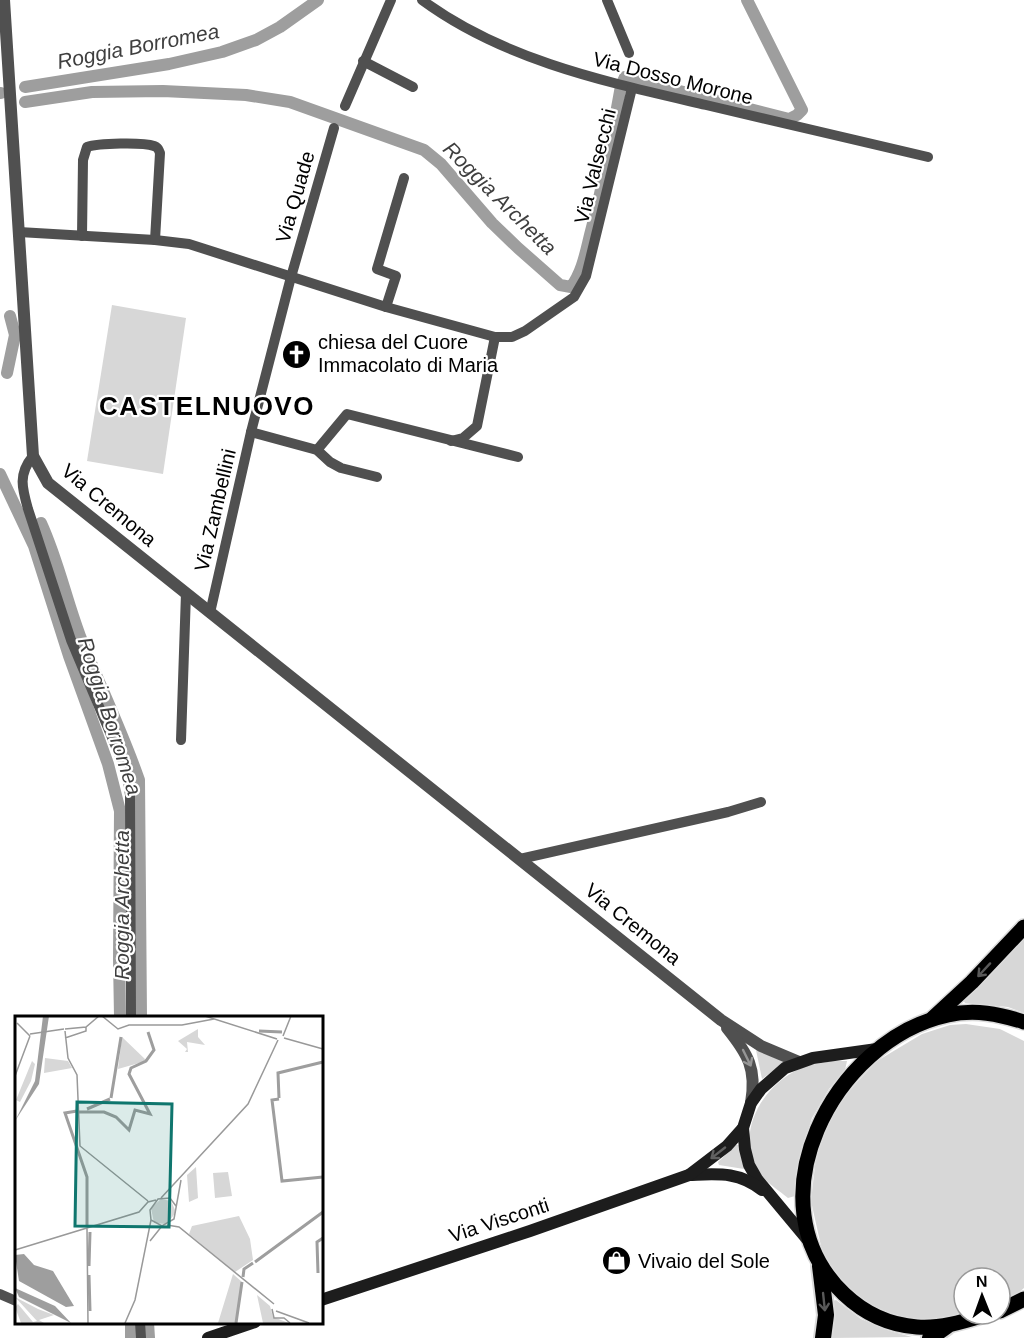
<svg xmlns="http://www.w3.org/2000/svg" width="1024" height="1338" font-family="Helvetica,sans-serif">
	<rect width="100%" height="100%" fill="#fff"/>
	<g fill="#d7d7d7">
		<polygon points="112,305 186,318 163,474 87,461"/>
		<polygon points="1024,935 1024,1013 1008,1007 965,1003 963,1000"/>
		<polygon points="966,1024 1000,1029 1024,1041 1024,1288 1000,1308 1000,1278 964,1278 964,1314 984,1314 916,1323 891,1316 853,1296 825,1264 811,1201 816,1157 825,1127 845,1096 859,1080 877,1061 922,1034 950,1025"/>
		<polygon points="756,1050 785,1062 762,1079"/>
		<path d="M831,1061H847L845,1070L829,1089L812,1118L800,1156L795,1196L788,1198C779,1190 766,1183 760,1173C733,1135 762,1086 799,1069C808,1064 821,1064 831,1061Z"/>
		<polygon points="736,1145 739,1145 744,1169 719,1165 718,1162"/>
		<polygon points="836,1300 861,1319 890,1331 912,1337 830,1338 833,1301"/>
	</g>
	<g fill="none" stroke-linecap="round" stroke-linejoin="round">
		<g stroke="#9e9e9e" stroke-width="12">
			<polyline points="25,87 169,64 222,52 256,40 280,27 318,0"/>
			<polyline points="0,93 1,93"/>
			<path d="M25,102L92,92L163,91L246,95L290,102L424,150L441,164L492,223L518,248L560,285L571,287C583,271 586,250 591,231C604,183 612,135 621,86L625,77L789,119L797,115L802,110L747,0"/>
			<polyline points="7,373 15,335 10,316"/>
			<polyline points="0,474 34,546 69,656 108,764 120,811 119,959 120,1017"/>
			<path d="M41,523C58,560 66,599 80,636C99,684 122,731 139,780L141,1017"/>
			<polyline points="131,1322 131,1338"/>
			<polyline points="148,1322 149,1338"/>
		</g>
		<defs>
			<g id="primary">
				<polyline points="933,1018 972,982 1024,927"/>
				<polyline points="1000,1311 1024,1299"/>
				<path d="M988,1314C965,1321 941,1329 917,1327C889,1325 864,1313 844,1294C749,1203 833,1040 948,1015C975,1009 999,1014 1024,1022"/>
			</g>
			<g id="trunk">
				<polyline points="820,1266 826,1315 823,1338"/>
				<polyline points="930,1338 947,1326"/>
			</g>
		</defs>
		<use href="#primary" stroke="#dbdbdb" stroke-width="18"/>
		<use href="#trunk" stroke="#dbdbdb" stroke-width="20"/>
		<g stroke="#505050" stroke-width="10">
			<path d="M422,0C505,61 607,82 706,105C780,122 854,140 928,157"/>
			<polyline points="607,0 629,53"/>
			<polyline points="363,61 413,87"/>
			<polyline points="345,106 391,0"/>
			<polyline points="19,232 155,240 189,244 386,307 495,337 512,337 525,331 574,297 586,276 632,88"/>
			<path d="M82,236L83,160L87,147C98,143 143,142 154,146C159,148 158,149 160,153L155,240"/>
			<polyline points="386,307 396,276 377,269 404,178"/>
			<polyline points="251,432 317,450 330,462 341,468 377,477"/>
			<polyline points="451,441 463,438 477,426 495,337"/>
			<polyline points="317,450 347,414 518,457"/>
			<path d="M33,456C18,474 22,488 28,509L71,640L127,773L130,795L131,1017"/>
			<polyline points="210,613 251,432 291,277 334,128"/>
			<polyline points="181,740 186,593"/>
			<polyline points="520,859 728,812 761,802"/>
			<polyline points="0,1294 16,1301"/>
			<polyline points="140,1322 141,1338"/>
		</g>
		<g stroke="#505050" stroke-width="12">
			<polyline points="4,0 33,456 48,483 721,1020 761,1046 799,1062"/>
			<path d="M727,1028C748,1054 757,1069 751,1103"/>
		</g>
		<g stroke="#1d1d1d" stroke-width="12">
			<polyline points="743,1128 745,1149 749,1165 757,1179 811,1244"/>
			<path d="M689,1175C717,1174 738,1171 762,1190"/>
			<polyline points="321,1300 530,1231 689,1175 727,1146 743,1128 751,1103 761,1089 785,1068 813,1058 877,1049"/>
			<polyline points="208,1338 255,1322"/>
		</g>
		<use href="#primary" stroke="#000" stroke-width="15"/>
		<use href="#trunk" stroke="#000" stroke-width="16"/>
	</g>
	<defs><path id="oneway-shaft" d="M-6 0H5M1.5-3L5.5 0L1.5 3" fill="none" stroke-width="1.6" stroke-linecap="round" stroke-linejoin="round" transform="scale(1.5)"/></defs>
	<g stroke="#595959">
		<use href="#oneway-shaft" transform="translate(984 970) rotate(133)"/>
		<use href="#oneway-shaft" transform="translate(824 1302) rotate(84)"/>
	</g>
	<use stroke="#969696" href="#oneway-shaft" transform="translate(747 1058) rotate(64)"/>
	<use stroke="#616161" href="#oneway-shaft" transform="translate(718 1153) rotate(142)"/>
	<defs>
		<symbol id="church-disc" viewBox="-11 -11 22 22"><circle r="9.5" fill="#000" stroke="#fff"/><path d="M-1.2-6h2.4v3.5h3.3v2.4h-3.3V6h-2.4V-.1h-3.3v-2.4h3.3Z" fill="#fff"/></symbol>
		<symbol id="shop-disc" viewBox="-11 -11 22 22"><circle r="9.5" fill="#000" stroke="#fff"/><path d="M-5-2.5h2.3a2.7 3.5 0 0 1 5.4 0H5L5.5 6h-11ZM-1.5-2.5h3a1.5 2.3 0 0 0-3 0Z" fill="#fff"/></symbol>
	</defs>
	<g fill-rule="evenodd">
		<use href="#church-disc" x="280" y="338" width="33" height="33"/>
		<use href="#shop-disc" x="600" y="1244" width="33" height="33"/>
	</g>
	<g text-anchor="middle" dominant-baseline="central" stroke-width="4.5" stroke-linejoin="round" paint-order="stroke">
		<g font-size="20" fill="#000" stroke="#fff">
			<text transform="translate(673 78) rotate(14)">Via Dosso Morone</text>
			<text transform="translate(595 166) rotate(-76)">Via Valsecchi</text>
			<text transform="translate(295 197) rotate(-74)">Via Quade</text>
			<text transform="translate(109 505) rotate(40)">Via Cremona</text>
			<text transform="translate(215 510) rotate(-77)">Via Zambellini</text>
			<text transform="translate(633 924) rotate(39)">Via Cremona</text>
			<text transform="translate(499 1220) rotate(-18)">Via Visconti</text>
		</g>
		<g font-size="20" fill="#000" stroke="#fff" text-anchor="start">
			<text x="318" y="342">chiesa del Cuore<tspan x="318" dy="23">Immacolato di Maria</tspan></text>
			<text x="638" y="1261">Vivaio del Sole</text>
		</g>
		<g font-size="21" font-style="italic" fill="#3f3f3f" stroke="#fff">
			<text transform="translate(138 46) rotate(-11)">Roggia Borromea</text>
			<text transform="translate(500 198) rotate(45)">Roggia Archetta</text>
			<text transform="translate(110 716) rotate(72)">Roggia Borromea</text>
			<text transform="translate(121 905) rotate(-90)">Roggia Archetta</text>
		</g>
		<g font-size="26" font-weight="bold" letter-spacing="1.5" fill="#000" stroke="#fff">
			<text x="207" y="406">CASTELNUOVO</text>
		</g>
	</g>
	<g transform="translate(15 1016)">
		<rect width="308" height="308" fill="#fff"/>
		<path d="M183,13V21L190,29L172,26L173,36H170L172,33L163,25ZM107,21L131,44V45L103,53ZM30,42L53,45L57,52L29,57ZM17,45L20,48L16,65L5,86L1,84ZM181,151L183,182L174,186L172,159ZM213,156L217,180L200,182L198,157ZM146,183L156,185L161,196L152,208L139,207L136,192ZM224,200L235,223L238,244L220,256L174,218L177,210ZM218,258L227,266L221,307H203ZM242,279L255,290L258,301L274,307H248ZM0,281L23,293L39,299L24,304L29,307H6L0,291L3,288L18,306L22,305Z" fill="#d7d7d7"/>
		<path d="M28,0H34L24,68L0,105L20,65ZM9,238L19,249L38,255L59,290L51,291L4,265L0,239ZM0,272L40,290L56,307L4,281Z" fill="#9e9e9e"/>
		<path fill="none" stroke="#9e9e9e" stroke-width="3" d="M244,15L267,16M96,82L106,21M264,82L263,57L308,46M264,83L257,84L267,165L308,161M72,93L95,83M62,95L50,97L72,161V211M64,96H89L101,101L114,114L120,94L135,98L114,58L116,52L131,45L139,34L133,16M240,246L308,196M74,250L75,216M303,257L302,226L308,222M74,259L75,295M228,261L229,253L238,247M221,307L227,266"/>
		<path fill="none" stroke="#999" stroke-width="1.5" d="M87,0L103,13L114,9H167L199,3M190,0L262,23M2,7L15,20M50,13L71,11L84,0M50,15L53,42L62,59L65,130L133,185M15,18L49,13M268,20L276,0M50,22L71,15V11M269,22L308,33M0,60L15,20M146,182L233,88L263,24M161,190L155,182L143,183L135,194L136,204L147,210L159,203L166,164M152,209L164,211L259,288M72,212L73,307M135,225L147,210M0,234L124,196L133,186L141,184M257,293L259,302H269L275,307M261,295L294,307M110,307L120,284L136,204"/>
		<path fill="#0f766e" fill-opacity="0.15" stroke="#0f766e" stroke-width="3" d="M62,86L157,88L154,211L60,210Z"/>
		<rect width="308" height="308" fill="none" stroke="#000" stroke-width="3"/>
	</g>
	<g transform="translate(982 1296) rotate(359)"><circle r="28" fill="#ffffff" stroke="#999999" stroke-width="1.5"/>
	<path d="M0-4.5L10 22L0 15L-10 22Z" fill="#000000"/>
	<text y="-9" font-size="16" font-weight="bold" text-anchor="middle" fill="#000000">N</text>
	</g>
</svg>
